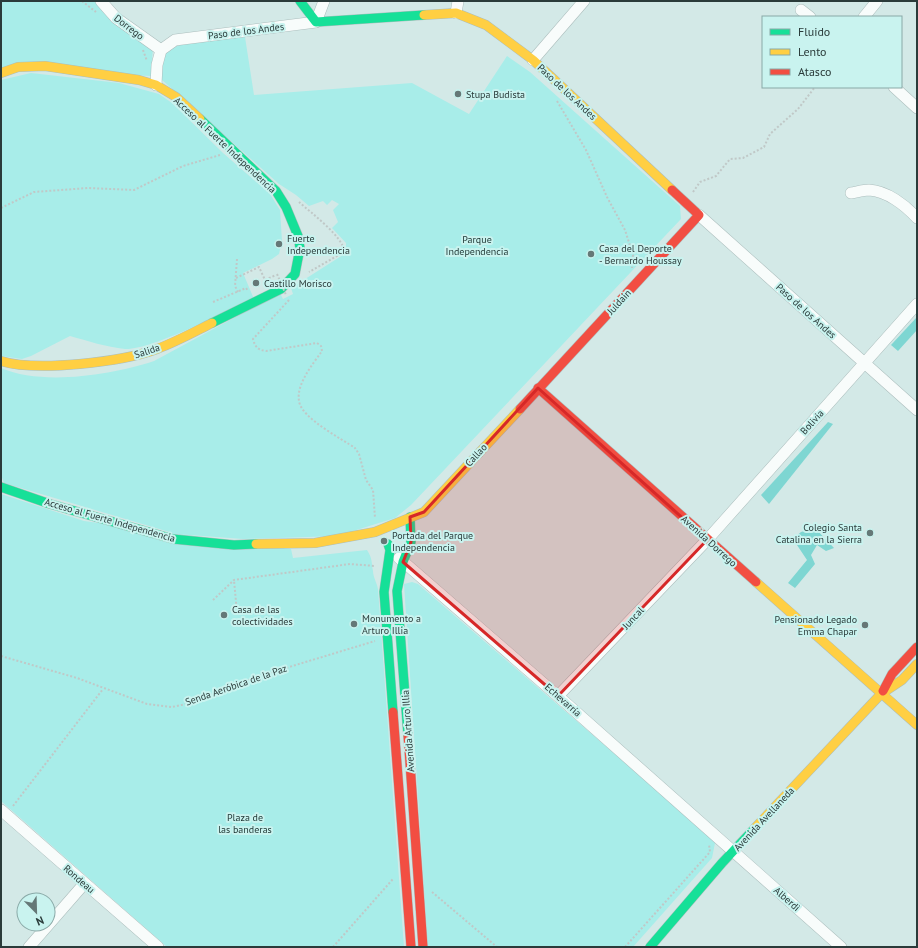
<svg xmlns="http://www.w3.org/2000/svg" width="918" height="948" font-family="'PT Sans',sans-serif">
	<rect width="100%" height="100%" fill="#d3e9e7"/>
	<g fill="#a8ede9">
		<polygon points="1,1 97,1 153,47 151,76 1,69"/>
		<path d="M245,37L254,95L412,83L469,114L507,56L530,72L680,206L681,219L411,505L395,518L337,536L243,539L176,534L4,483L1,475V368C42,386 112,375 154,361L280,293L283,299L293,294L291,288L346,253V243L332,228L338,222L333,210L339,204L332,200L327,205L323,201L309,206L296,195L279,184L161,79C161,70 161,59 166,52C175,41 229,39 245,37Z"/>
		<path d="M31,73L119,83L159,94L172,103L223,153L270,194L280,210L282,241L279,254L272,259L243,273L254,299C225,311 153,350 125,349C106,347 88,341 70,336L31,356L22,359L1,356V80Z"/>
		<path d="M1,494L84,521L291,549L293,558L367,550C373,560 371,561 373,571C373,577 377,583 378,589L404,947H167L1,801Z"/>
		<polygon points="412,582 418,584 712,838 715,843 712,858 633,947 428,947 404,584"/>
	</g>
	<g fill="#7ed6d2">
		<polygon points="917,317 917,330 898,351 891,345"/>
		<polygon points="828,422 833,424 769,504 761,495"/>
		<polygon points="815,528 834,548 826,551 817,545 811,555 815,564 795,588 788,583 807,560 793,539 801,532"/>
	</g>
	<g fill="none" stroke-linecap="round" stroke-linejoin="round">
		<defs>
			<g id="street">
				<polyline points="101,1 116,18 161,50"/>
				<polyline points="801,10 810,17"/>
				<polyline points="456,13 458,1"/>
				<polyline points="864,17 877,1"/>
				<polyline points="533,60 584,1"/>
				<polyline points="156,85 157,65 161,50 175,40 316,22 324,1"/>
				<polyline points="894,87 917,108"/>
				<path d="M851,193C857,192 863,190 869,190C887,191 905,205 917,218"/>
				<polyline points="699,215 917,410"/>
				<polyline points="399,558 558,696 841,947"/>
				<polyline points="558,696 707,540 917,304"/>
				<polyline points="1,810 158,947"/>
				<polyline points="29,947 84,884"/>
			</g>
			<g id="fast">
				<polyline points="300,1 316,22 424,15"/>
				<polyline points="200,119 276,191 286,207 298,236 300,248 295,274 281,289 212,323"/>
				<polyline points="1,487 50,504 173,539 234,545 256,544"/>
				<polyline points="388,544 390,550 384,592 393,712"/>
				<polyline points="408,735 397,591 403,562 411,542 410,517"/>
				<polyline points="650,947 722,863 755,828"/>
			</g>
			<g id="slow">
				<polyline points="424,15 456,13 486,25 533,60 672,190"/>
				<polyline points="1,73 18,67 45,66 139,80 156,85 176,97 200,119"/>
				<path d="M1,361C37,372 122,362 157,349C176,342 194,332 212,323"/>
				<polyline points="256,544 315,543 375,532 424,512 520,409"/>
				<polyline points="756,582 917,725"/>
				<polyline points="755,828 881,694 902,680 917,664"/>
			</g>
			<g id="jam">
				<polyline points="538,388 756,582"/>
				<polyline points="520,409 699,215 672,190"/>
				<polyline points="883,691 892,674 917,647"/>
				<polyline points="393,712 411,947"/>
				<polyline points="408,735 423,947"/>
			</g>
		</defs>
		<use href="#street" stroke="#acbebd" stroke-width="12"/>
		<use href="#fast" stroke="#acbebd" stroke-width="10"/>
		<use href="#slow" stroke="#acbebd" stroke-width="10"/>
		<use href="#jam" stroke="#acbebd" stroke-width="10"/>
		<g stroke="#c0c8c7" stroke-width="2" stroke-dasharray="2 2" stroke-linecap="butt">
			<polyline points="82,1 96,12"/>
			<polyline points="143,50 147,61"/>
			<polyline points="557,101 586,150 607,197 625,230 633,255 632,268"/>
			<polyline points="693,192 700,182 716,176 730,159 743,158 764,147 770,134 798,109 815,87"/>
			<path d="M299,202C310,212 345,238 344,252L309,272"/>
			<polyline points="1,208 34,192 88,188 134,190 183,166 220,155"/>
			<polyline points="237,259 235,286 238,292"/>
			<polyline points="236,278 259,267 265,280 276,275"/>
			<path d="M289,300L253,339C255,347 258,350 266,351L317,343L321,346L322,351C313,364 296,384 299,401C301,418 342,439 355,448L359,454L366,480L373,490L375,518"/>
			<polyline points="213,302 246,288 248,291"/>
			<polyline points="213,600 234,580 350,564 375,566"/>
			<polyline points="231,610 237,613 234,580"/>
			<polyline points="1,656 77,678 147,704 172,707 191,703 256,677 375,641"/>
			<polyline points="13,806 103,689"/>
			<polyline points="432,892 497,947"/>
			<polyline points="333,947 393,879"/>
			<polyline points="625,947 710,852 709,844"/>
		</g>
		<use href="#street" stroke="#f8fcfb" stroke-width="11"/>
		<use href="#fast" stroke="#16e098" stroke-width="9"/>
		<use href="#slow" stroke="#ffcf43" stroke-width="9"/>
		<use href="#jam" stroke="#f24e42" stroke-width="9"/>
		<polyline stroke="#c0c8c7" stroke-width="2" stroke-dasharray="2 2" stroke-linecap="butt" points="277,274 286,295"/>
	</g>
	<path fill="#d62828" fill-opacity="0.2" stroke="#d62828" stroke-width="3" stroke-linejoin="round" d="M538,388L707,540L558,696L403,562L411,542L410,517L424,512Z"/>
	<g fill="#657877" stroke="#c9f3ef" stroke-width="1.5">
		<circle cx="458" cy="94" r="4"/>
		<circle cx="279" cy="244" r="4"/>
		<circle cx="591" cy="254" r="4"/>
		<circle cx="256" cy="283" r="4"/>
		<circle cx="870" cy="533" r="4"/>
		<circle cx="384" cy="541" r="4"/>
		<circle cx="224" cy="615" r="4"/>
		<circle cx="354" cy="624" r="4"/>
		<circle cx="865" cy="625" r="4"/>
	</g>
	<g text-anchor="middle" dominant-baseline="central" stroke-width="4" stroke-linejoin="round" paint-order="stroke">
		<g font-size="10" fill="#2a3b3a" stroke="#c9f3ef">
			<text transform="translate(129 27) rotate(37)">Dorrego</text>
			<text transform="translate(246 31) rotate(-7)">Paso de los Andes</text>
			<text transform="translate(567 92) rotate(43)">Paso de los Andes</text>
			<text transform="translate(225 145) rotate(43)">Acceso al Fuerte Independencia</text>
			<text transform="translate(619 302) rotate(-47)">Juldain</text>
			<text transform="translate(806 311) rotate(42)">Paso de los Andes</text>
			<text transform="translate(147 351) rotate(-18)">Salida</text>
			<text transform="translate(812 422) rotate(-48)">Bolivia</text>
			<text transform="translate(476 455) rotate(-47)">Callao</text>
			<text transform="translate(110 520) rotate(16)">Acceso al Fuerte Independencia</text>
			<text transform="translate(709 541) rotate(42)">Avenida Dorrego</text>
			<text transform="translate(633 618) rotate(-47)">Juncal</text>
			<text transform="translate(236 685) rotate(-19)">Senda Aeróbica de la Paz</text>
			<text transform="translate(563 700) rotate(41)">Echevarría</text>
			<text transform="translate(408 731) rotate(-94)">Avenida Arturo Illia</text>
			<text transform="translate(764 819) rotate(-47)">Avenida Avellaneda</text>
			<text transform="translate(79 879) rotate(41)">Rondeau</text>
			<text transform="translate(787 899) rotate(41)">Alberdi</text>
		</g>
		<g font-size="10" fill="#2a3b3a" stroke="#c9f3ef" text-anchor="start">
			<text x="466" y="94">Stupa Budista</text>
			<text x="287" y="238">Fuerte<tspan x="287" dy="12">Independencia</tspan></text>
			<text x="599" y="248">Casa del Deporte<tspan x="599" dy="12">- Bernardo Houssay</tspan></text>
			<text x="264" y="283">Castillo Morisco</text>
			<text x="862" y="527" text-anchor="end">Colegio Santa<tspan x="862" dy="12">Catalina en la Sierra</tspan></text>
			<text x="392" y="535">Portada del Parque<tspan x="392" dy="12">Independencia</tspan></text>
			<text x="232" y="609">Casa de las<tspan x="232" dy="12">colectividades</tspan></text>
			<text x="362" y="618">Monumento a<tspan x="362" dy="12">Arturo Illia</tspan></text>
			<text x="857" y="619" text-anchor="end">Pensionado Legado<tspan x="857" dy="12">Emma Chapar</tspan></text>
		</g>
		<g font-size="10" fill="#1e3533" stroke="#c9f3ef">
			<text x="477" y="239">Parque<tspan x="477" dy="12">Independencia</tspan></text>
			<text x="245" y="817">Plaza de<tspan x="245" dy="12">las banderas</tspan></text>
		</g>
	</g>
	<rect width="918" height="948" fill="none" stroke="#2a3b3a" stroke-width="4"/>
	<rect x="762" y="16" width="140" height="72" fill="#c9f3ef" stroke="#89a9a7"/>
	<rect x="770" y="29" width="20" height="6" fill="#16e098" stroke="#89a9a7"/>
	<text x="798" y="36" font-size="12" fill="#2a3b3a">Fluido</text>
	<rect x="770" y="49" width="20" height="6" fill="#ffcf43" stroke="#89a9a7"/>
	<text x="798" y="56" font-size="12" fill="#2a3b3a">Lento</text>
	<rect x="770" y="69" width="20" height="6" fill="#f24e42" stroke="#89a9a7"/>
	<text x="798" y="76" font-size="12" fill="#2a3b3a">Atasco</text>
	<g transform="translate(36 912) rotate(157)"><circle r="19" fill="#c9f3ef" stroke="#89a9a7"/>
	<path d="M0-3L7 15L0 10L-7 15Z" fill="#657877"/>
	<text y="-6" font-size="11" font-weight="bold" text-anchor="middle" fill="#2a3b3a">N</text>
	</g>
</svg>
